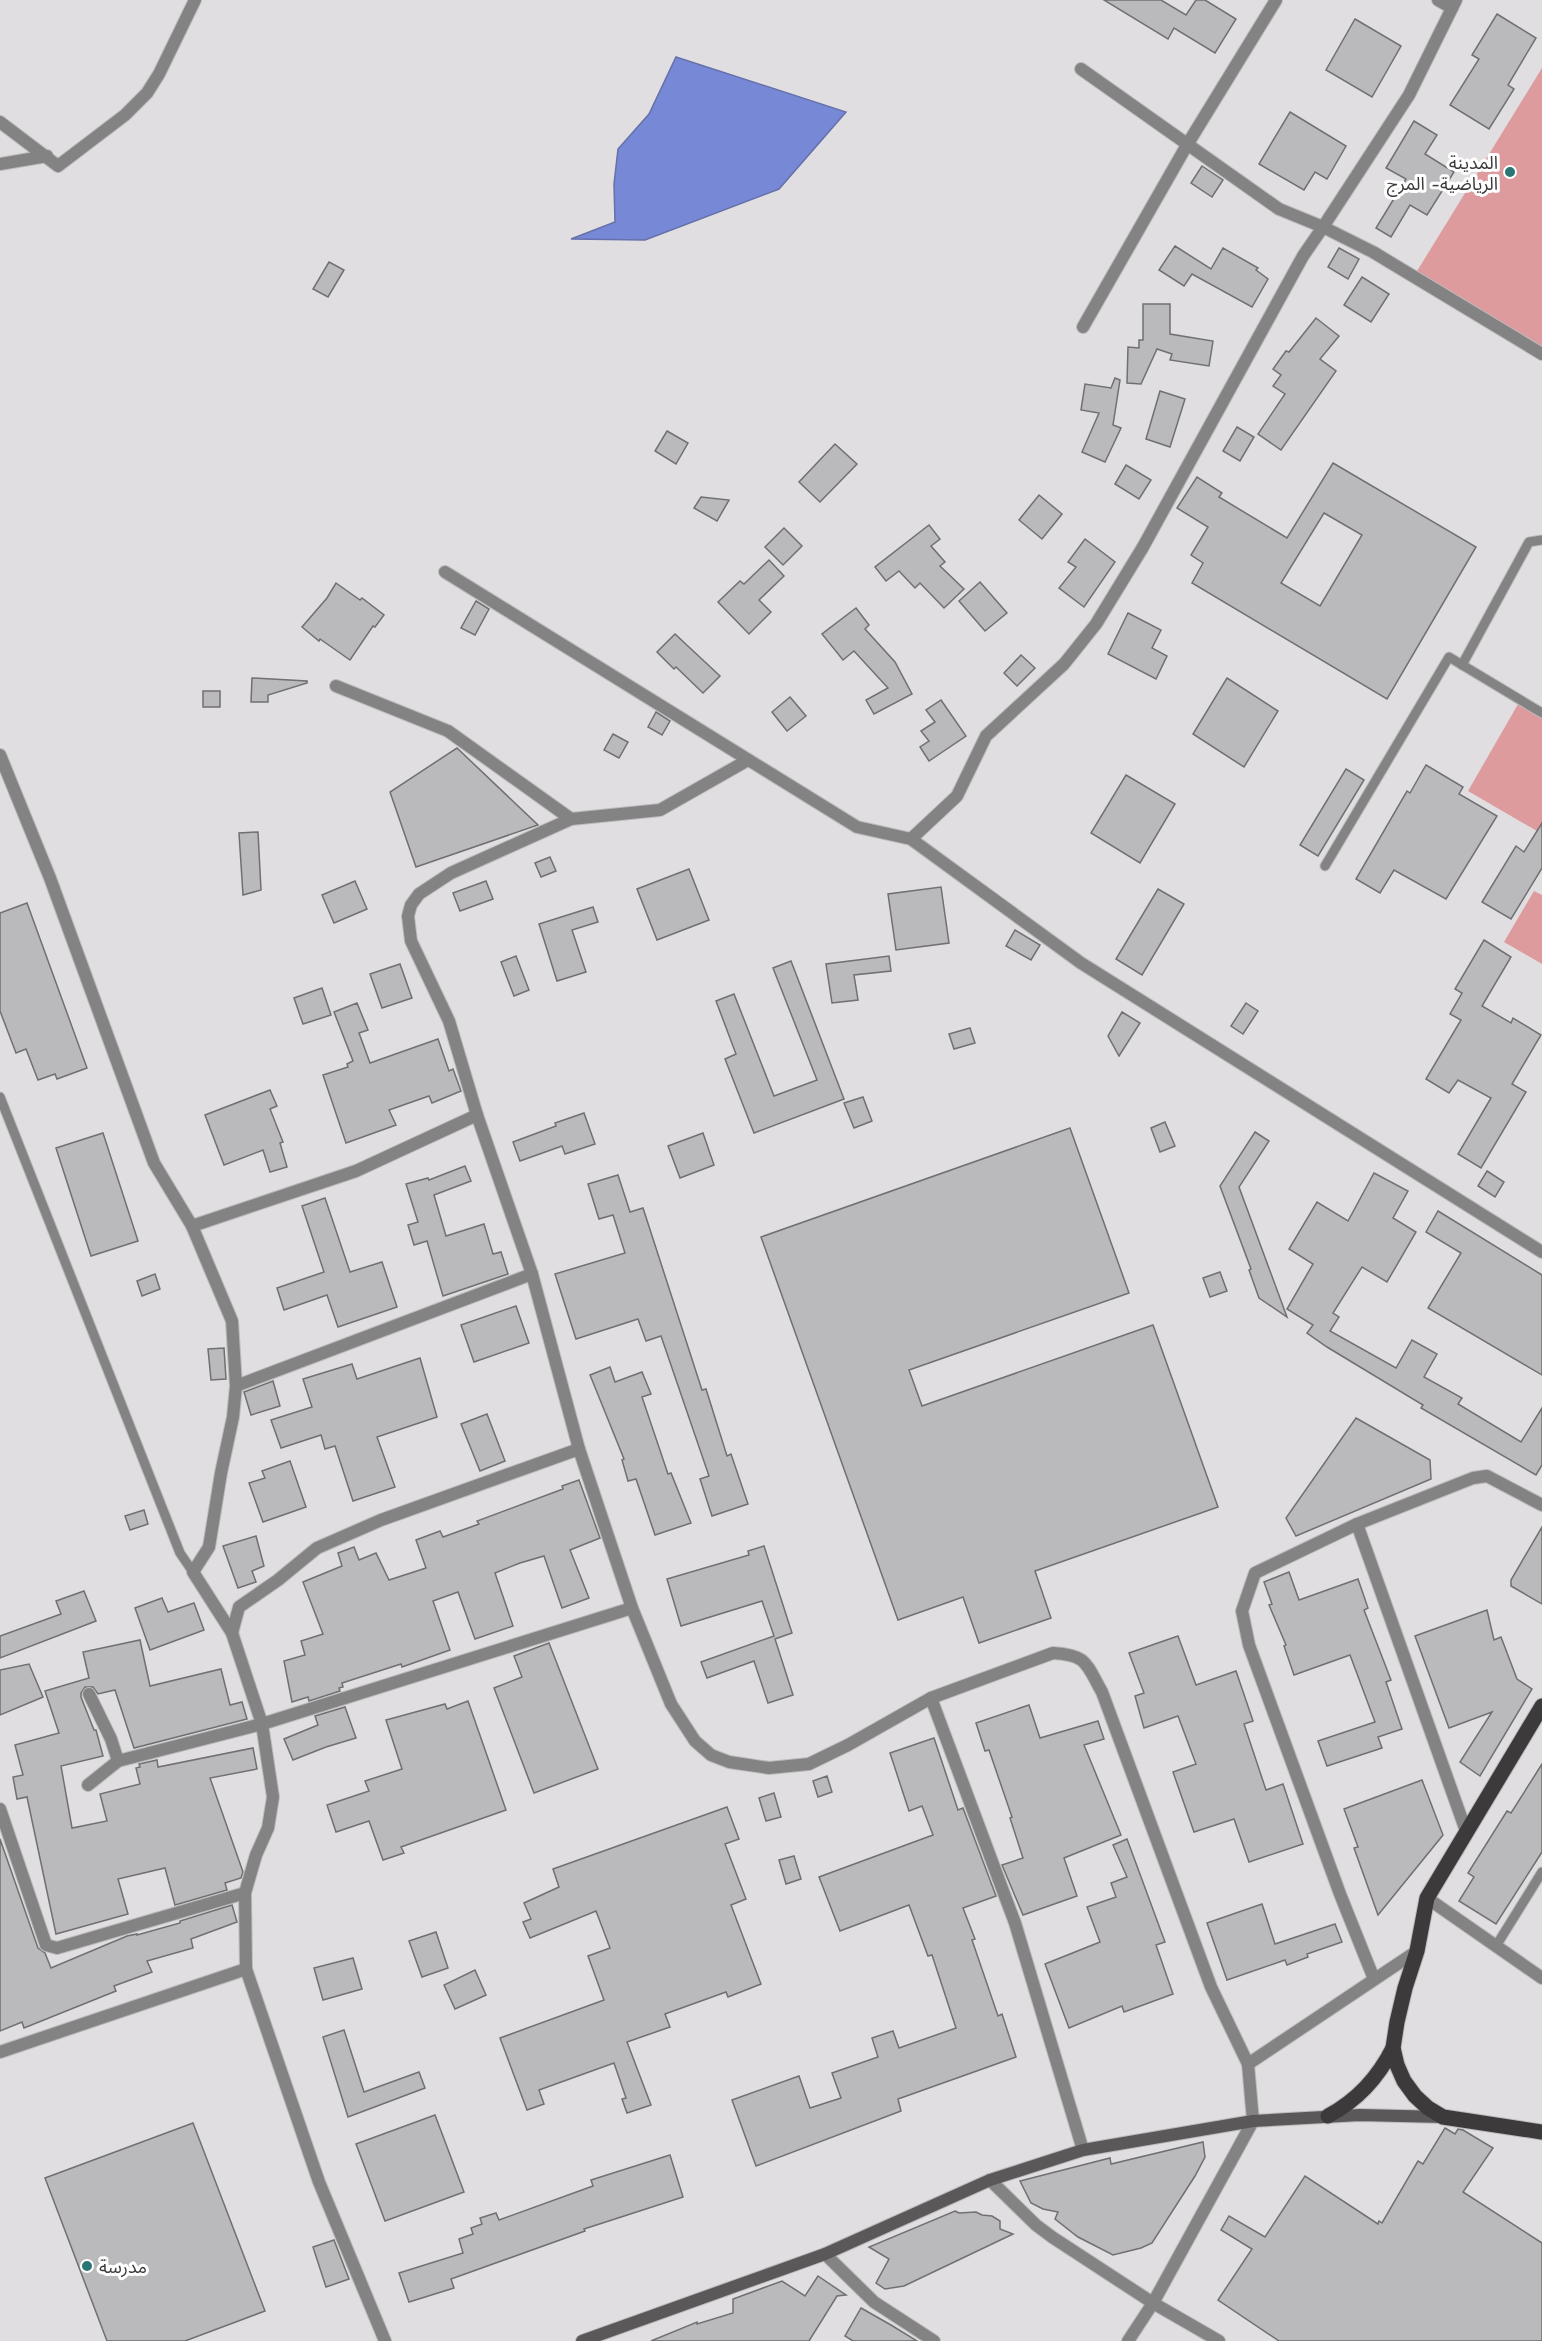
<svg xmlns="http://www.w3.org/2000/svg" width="1542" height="2341" font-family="'Work Sans','Noto Sans Arabic',sans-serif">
	<rect width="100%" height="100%" fill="#e0dee0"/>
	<g fill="#dd9b9d">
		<polygon points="1542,68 1542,355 1414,276"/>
		<polygon points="1521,699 1542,712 1542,834 1468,791"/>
		<polygon points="1534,891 1542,895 1542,964 1504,942"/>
	</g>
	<polygon fill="#7788d7" stroke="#6571a8" stroke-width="1.5" points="676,57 846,112 779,189 645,240 571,239 615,222 614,184 618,149 649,114"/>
	<g fill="#bab9bc" stroke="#706f72" stroke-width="1.5" fill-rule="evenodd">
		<polygon points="1104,0 1161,0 1186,15 1196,0 1205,0 1236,19 1215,53 1174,28 1168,39"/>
		<polygon points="1497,14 1536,38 1508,85 1514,89 1489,129 1450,105 1479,59 1472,55"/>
		<polygon points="1355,19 1401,46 1372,97 1326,70"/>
		<polygon points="1290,112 1346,146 1327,179 1315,172 1304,190 1259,164"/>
		<polygon points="1414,121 1437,135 1425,154 1454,172 1427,215 1410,205 1391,237 1376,228 1406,179 1386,168"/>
		<polygon points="1202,166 1223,180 1212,197 1191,183"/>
		<polygon points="1175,246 1211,269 1223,248 1258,268 1256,270 1268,279 1252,307 1192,274 1184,286 1159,270"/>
		<polygon points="1339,248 1359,259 1348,279 1328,267"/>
		<polygon points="329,262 344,270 328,297 313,289"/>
		<polygon points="1362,277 1389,294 1371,322 1344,305"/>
		<polygon points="1143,304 1170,304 1170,334 1213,341 1209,366 1170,360 1172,354 1157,349 1141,384 1127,383 1128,347 1139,348 1139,340 1143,340"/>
		<polygon points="1316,318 1339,336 1320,359 1336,371 1281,450 1258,434 1285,394 1273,386 1281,375 1273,369 1286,351 1289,352"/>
		<polygon points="1115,378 1120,380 1113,425 1121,428 1105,462 1082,452 1099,413 1081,410 1085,384 1111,388"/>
		<polygon points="1160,391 1185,399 1170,447 1146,439"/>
		<polygon points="1237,427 1254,437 1240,461 1223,451"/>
		<polygon points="667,431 688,443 676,464 655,451"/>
		<polygon points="835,444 857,464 820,502 799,482"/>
		<path d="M1333,463L1476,547L1387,699L1192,583L1203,563L1191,555L1208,527L1177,508L1197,477L1222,493L1219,497L1287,538ZM1324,513L1362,535L1320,606L1281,583Z"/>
		<polygon points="1126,465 1151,480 1139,499 1115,484"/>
		<polygon points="1039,495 1062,514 1042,539 1019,520"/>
		<polygon points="701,497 729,500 717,521 694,508"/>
		<polygon points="929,525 940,539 931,546 945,562 940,566 964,589 944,608 920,583 915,588 899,571 886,581 875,567"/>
		<polygon points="784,528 802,546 783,565 765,547"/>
		<polygon points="1085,539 1115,562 1084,607 1059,588 1076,567 1068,562"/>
		<polygon points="769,560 784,576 759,600 771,612 749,634 718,602 740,581 744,584"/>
		<polygon points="980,582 1007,613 985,631 959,601"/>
		<polygon points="336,583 360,600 362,598 384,615 375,627 373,626 350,660 320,639 319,641 302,627 327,598"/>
		<polygon points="476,601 489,609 475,635 461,628"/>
		<polygon points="856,608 869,625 865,629 895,662 912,694 874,714 866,700 888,688 854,651 843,660 822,634"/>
		<polygon points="1128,613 1161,630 1152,648 1167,656 1156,679 1108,654"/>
		<polygon points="675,634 720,676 703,693 676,667 674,669 657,652"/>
		<polygon points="1021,655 1035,668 1017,686 1004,673"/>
		<polygon points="252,678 307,681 307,683 268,695 268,702 251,702"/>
		<polygon points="1227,678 1278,711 1244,767 1193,734"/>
		<rect x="203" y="691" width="17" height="16"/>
		<polygon points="790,697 806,716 787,731 772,712"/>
		<polygon points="941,700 966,736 929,761 920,747 929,741 921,731 935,722 926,710"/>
		<polygon points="656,712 670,721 662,735 648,727"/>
		<polygon points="613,734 628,742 619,758 604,750"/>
		<polygon points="457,748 538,825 416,867 390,792"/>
		<polygon points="1426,765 1463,787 1459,794 1497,816 1446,899 1394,870 1380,893 1356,879 1407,791 1410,793"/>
		<polygon points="1346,769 1364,780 1318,856 1300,845"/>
		<polygon points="1126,775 1175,804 1140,863 1091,833"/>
		<polygon points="1542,823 1542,868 1511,919 1482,902 1516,846 1524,852"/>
		<polygon points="258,832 261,890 243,895 239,833"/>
		<polygon points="550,857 556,871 541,877 535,863"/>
		<polygon points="689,869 709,920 657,940 637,889"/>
		<polygon points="355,881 367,909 334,923 322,895"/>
		<polygon points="486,881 493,899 460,911 453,893"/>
		<polygon points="941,887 949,943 896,950 888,894"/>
		<polygon points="1158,889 1184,904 1142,975 1116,959"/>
		<polygon points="27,903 87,1068 57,1079 55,1074 38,1080 26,1049 16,1053 0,1011 0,913"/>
		<polygon points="593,907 598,922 572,930 586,972 557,981 539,924"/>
		<polygon points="1015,930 1040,945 1031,960 1006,946"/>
		<polygon points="1484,940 1511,957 1482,1006 1511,1023 1513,1018 1541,1035 1512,1084 1526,1092 1481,1168 1458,1154 1491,1098 1458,1080 1449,1093 1426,1079 1461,1020 1450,1014 1462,993 1455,989"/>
		<polygon points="516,956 529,990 514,996 501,962"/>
		<polygon points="889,956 891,971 854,975 858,1000 832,1003 826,964"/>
		<polygon points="791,961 844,1099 754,1133 725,1059 736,1054 716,1001 734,994 774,1096 817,1080 773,968"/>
		<polygon points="400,964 412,998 382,1008 370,974"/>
		<polygon points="322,988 331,1015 303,1024 294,998"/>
		<polygon points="357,1003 368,1030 359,1033 370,1063 438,1039 449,1071 453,1069 461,1091 432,1103 429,1096 389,1110 396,1125 346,1143 323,1075 348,1067 347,1064 353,1061 334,1012"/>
		<polygon points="1246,1003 1258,1011 1243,1034 1231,1026"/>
		<polygon points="1122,1012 1140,1023 1119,1056 1108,1036"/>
		<polygon points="970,1028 975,1043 954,1049 949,1034"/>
		<polygon points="270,1090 277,1106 270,1109 283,1142 280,1143 287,1167 270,1172 263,1150 224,1165 205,1115"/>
		<polygon points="863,1097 872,1121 854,1128 844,1103"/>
		<polygon points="584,1113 595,1144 565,1154 562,1146 520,1161 513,1142 556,1126 555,1123"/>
		<polygon points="1165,1122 1175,1146 1160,1152 1151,1128"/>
		<polygon points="1070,1128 1129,1293 909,1370 922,1406 1153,1325 1218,1507 1035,1571 1051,1618 979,1643 963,1597 898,1620 761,1237"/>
		<polygon points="1255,1132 1269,1141 1239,1187 1287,1317 1259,1298 1249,1270 1251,1269 1220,1186"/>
		<polygon points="103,1133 138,1241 91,1256 56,1148"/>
		<polygon points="703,1133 714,1165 680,1178 668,1146"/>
		<polygon points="465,1166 471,1181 434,1195 446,1236 484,1224 493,1254 501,1252 508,1274 443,1296 427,1241 414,1245 408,1225 418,1222 406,1184 428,1178 429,1180"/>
		<polygon points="1487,1171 1504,1182 1495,1197 1478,1186"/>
		<polygon points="1374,1173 1408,1191 1393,1218 1416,1232 1387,1282 1362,1267 1333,1313 1339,1317 1330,1331 1396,1368 1412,1340 1437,1354 1424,1377 1462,1398 1458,1404 1521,1442 1542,1408 1542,1465 1536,1475 1421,1408 1423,1405 1327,1347 1307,1333 1313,1325 1287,1309 1313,1264 1289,1249 1317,1202 1348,1221"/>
		<polygon points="618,1175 630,1212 643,1208 702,1390 706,1389 727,1456 731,1454 748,1504 712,1516 700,1479 709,1476 661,1336 646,1341 638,1319 576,1339 555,1274 625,1253 613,1215 599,1219 588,1184"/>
		<polygon points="325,1198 350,1272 382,1262 397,1307 338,1327 327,1295 284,1310 277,1288 324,1272 302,1206"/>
		<polygon points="1438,1211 1542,1275 1542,1375 1428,1308 1461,1253 1426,1232"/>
		<polygon points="1220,1272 1227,1291 1210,1297 1203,1278"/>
		<polygon points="155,1274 160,1289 142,1296 137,1281"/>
		<polygon points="516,1306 529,1343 474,1362 461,1325"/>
		<polygon points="224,1348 226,1379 211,1380 208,1349"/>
		<polygon points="420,1358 437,1417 377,1437 395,1487 353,1501 335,1446 325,1449 321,1435 281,1448 271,1420 312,1407 303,1379 352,1364 357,1379"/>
		<polygon points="610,1367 615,1382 642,1372 651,1394 642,1397 668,1474 671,1473 691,1523 655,1535 636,1479 628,1481 622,1460 624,1459 590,1375"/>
		<polygon points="273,1381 280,1406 251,1415 244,1392"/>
		<polygon points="487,1414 505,1461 480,1471 461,1424"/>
		<polygon points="1356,1418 1430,1460 1431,1479 1296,1536 1286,1518"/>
		<polygon points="290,1461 306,1507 263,1522 249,1483 265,1478 262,1471"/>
		<polygon points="579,1480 600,1538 570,1550 589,1598 562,1608 544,1556 520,1563 495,1573 513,1626 475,1639 458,1592 433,1601 450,1650 402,1667 401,1664 342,1683 343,1687 339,1688 340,1691 309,1701 308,1697 292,1702 284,1661 305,1655 301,1641 323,1634 303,1582 342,1566 338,1553 354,1547 359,1560 376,1553 389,1580 426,1568 416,1540 440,1531 443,1537 479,1524 477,1521 563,1489 562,1486"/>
		<polygon points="144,1510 148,1524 130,1530 125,1516"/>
		<polygon points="1542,1527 1542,1604 1511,1586 1511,1580"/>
		<polygon points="256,1536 264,1566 252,1571 256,1582 238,1588 223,1546"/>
		<polygon points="764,1546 792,1633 775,1639 793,1695 768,1703 754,1661 707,1678 701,1662 774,1636 762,1601 681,1626 667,1579 749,1555 748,1551"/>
		<polygon points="1289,1572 1299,1600 1358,1579 1368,1608 1364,1610 1391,1680 1386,1682 1402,1729 1378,1737 1382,1748 1327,1766 1318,1741 1375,1722 1350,1655 1294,1675 1284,1646 1286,1645 1269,1605 1272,1604 1264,1582"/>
		<polygon points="84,1591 96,1621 0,1658 0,1636 61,1614 56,1601"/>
		<polygon points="162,1598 168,1612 194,1603 204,1630 150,1650 135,1608"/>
		<polygon points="1487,1610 1494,1640 1501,1637 1517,1679 1532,1689 1480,1776 1460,1762 1492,1712 1449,1728 1415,1636"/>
		<polygon points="1178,1636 1196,1685 1236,1671 1253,1721 1244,1724 1266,1790 1283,1784 1303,1844 1249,1862 1234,1819 1194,1832 1173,1772 1196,1764 1178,1716 1144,1728 1135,1696 1144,1693 1129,1653"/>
		<polygon points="140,1640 150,1686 221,1669 230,1705 242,1702 247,1719 134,1748 115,1690 98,1694 93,1687 85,1687 81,1693 81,1697 94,1730 96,1730 103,1756 61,1766 72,1828 107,1821 100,1794 140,1784 136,1768 140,1767 139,1764 157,1760 158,1767 253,1748 257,1769 210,1778 243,1872 241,1878 225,1883 227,1890 175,1905 165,1868 118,1879 128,1914 56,1934 27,1797 17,1799 13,1777 23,1775 15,1745 59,1733 45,1691 89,1678 83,1652"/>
		<polygon points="549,1643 598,1769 534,1793 494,1688 522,1677 514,1656"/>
		<polygon points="29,1664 43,1697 0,1715 0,1670"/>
		<polygon points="468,1701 506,1810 401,1847 404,1853 383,1860 369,1821 336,1832 327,1805 369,1791 365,1781 402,1769 386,1720 445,1704 447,1709"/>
		<polygon points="1029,1705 1040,1738 1098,1721 1104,1739 1084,1745 1121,1835 1064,1858 1077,1896 1023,1915 1002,1865 1023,1858 1010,1818 1012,1817 989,1750 985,1751 976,1723"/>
		<polygon points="345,1707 356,1738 326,1747 293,1760 284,1739 318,1725 315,1716"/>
		<polygon points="934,1738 958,1810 963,1808 996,1896 963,1908 975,1939 972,1940 998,2016 1002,2014 1016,2057 898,2099 901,2111 756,2166 732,2100 799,2076 810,2108 841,2098 832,2073 878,2057 872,2038 893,2031 899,2048 956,2028 932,1955 928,1956 909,1905 840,1931 819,1877 933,1835 922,1806 909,1811 890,1753"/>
		<polygon points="1542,1764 1542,1852 1496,1924 1459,1901 1474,1877 1468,1873 1507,1811 1511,1813"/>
		<polygon points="827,1776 832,1792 818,1797 813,1781"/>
		<polygon points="1422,1780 1443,1835 1378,1915 1354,1848 1358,1847 1344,1809"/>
		<polygon points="774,1793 781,1817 766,1821 759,1798"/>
		<polygon points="727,1807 739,1839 725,1844 746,1899 731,1905 761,1984 728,1997 726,1992 665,2014 670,2027 627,2042 651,2105 627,2113 622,2099 626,2098 614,2063 539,2090 544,2104 527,2110 500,2038 604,2000 588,1956 610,1948 596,1911 530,1938 523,1922 531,1919 524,1903 559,1887 553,1869"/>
		<polygon points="0,1839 38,1948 45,1953 51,1968 127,1936 137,1934 137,1935 180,1923 180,1921 232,1905 237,1922 191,1939 193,1948 147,1961 152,1972 114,1986 116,1991 24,2028 22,2022 0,2031"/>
		<polygon points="1127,1839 1165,1942 1156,1945 1173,1994 1124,2012 1122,2006 1069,2028 1045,1964 1100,1942 1087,1907 1116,1897 1111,1883 1127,1877 1113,1845"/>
		<polygon points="794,1856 801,1879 786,1884 779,1860"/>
		<polygon points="1262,1904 1275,1944 1335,1924 1342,1942 1307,1954 1308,1957 1287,1965 1285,1960 1227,1980 1207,1923"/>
		<polygon points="436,1932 448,1968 422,1977 409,1941"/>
		<polygon points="353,1958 362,1989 323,2000 314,1968"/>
		<polygon points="475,1970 486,1995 455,2009 444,1985"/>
		<polygon points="344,2030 364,2092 419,2072 425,2088 348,2117 323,2037"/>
		<polygon points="435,2115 464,2192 385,2221 356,2144"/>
		<polygon points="193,2123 265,2311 185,2341 107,2341 45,2178"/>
		<polygon points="1445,2128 1455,2134 1458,2129 1463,2130 1493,2148 1463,2192 1542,2243 1542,2341 1279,2341 1218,2300 1252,2249 1221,2230 1229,2216 1265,2237 1305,2176 1378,2224 1379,2221 1382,2223 1418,2161 1423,2164"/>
		<polygon points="1203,2142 1205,2157 1195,2176 1152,2243 1141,2248 1113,2255 1078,2237 1055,2219 1058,2212 1043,2209 1031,2203 1020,2181 1110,2158 1111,2164"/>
		<polygon points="670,2155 683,2197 584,2229 585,2231 451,2279 454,2288 409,2302 399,2273 463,2253 459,2239 473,2234 471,2228 482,2224 480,2218 496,2213 499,2220 593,2186 591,2180"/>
		<polygon points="955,2211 959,2213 976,2212 982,2215 992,2216 1000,2221 1000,2229 1013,2234 904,2286 885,2289 876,2283 889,2259 869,2247"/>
		<polygon points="334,2240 349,2279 326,2287 313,2247"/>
		<polygon points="818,2276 846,2295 837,2296 809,2341 651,2341 697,2322 697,2324 733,2313 733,2299 782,2281 805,2296"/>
		<polygon points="861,2308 891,2325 917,2341 853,2341 845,2336"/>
	</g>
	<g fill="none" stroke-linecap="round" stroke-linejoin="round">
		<defs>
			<g id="lane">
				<polyline points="1462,665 1529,542 1542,540"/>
				<polyline points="1325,866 1449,657 1542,713"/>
				<polyline points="0,1097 180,1553 193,1572"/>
				<polyline points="1496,1946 1542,1872"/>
			</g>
			<g id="street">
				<polyline points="1438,0 1452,8"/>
				<polyline points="1081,69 1279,209 1323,227 1409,95 1456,0"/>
				<polyline points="0,122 58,166 125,115 147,93 159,74 195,0"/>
				<polyline points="0,164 47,156"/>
				<polyline points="1083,327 1187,145 1276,0"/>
				<polyline points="445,572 857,827 911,839 1081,963 1542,1252"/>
				<polyline points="336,686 448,731 571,819"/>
				<polyline points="0,755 50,878 154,1163 192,1226 232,1321 236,1386 233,1417 221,1473 209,1547 193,1572 232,1633 262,1724 273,1797 268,1828 256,1855 245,1893 246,1969 319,2182 385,2341"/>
				<path d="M748,760L660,810L571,819L451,873L419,894L411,905L408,916L411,941L449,1021L477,1115L532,1274L579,1449L632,1608L671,1704L695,1741L711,1755L729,1762L769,1768L809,1764L848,1745L931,1698L1053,1653C1088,1655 1086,1664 1102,1692L1211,1987L1248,2064L1253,2121L1153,2303L1128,2341"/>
				<polyline points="911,839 957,796 986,736 1064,664 1096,624 1143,547 1303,256 1323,227 1373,252 1542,354"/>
				<polyline points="192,1226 356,1171 477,1115"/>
				<polyline points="236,1386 532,1274"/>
				<polyline points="1357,1524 1466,1831"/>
				<polyline points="232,1633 239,1607 278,1580 317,1548 381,1520 579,1449"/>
				<polyline points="931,1698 1015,1923 1083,2150"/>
				<polyline points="118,1761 262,1724 632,1608"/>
				<polyline points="88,1785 118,1761 111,1739 89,1694"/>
				<polyline points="0,1809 46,1945 57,1948 245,1893"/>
				<polyline points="1427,1898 1542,1978"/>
				<polyline points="1374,1979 1340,1894 1249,1645 1242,1611 1255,1573 1357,1524 1473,1478 1487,1476 1542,1505"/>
				<polyline points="0,2052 246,1969"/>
				<polyline points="1248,2064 1417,1951"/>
				<polyline points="990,2180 1036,2225 1052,2237 1153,2303 1219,2341"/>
				<polyline points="825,2254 874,2302 934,2341"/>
			</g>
			<polyline id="secondary" points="582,2341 825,2254 990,2180 1083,2150 1253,2121 1360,2115 1443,2117"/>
			<g id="primary">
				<polyline points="1542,1706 1427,1898 1417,1951 1405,1988 1397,2022 1393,2048 1397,2065 1404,2081 1415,2096 1428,2108 1443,2117 1542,2132"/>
				<path d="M1328,2116C1358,2100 1378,2078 1393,2048"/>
			</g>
		</defs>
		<use href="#lane" stroke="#bcbabc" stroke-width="11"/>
		<use href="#street" stroke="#bcbabc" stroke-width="14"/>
		<use href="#secondary" stroke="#bcbabc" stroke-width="14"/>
		<use href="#primary" stroke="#bcbabc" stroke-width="17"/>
		<use href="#lane" stroke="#848383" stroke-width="9"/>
		<use href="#street" stroke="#848383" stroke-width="12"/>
		<use href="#secondary" stroke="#5a5859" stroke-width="12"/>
		<use href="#primary" stroke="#3d3a3b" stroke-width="15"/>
	</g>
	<g fill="#2a7575" stroke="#fff" stroke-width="2">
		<circle cx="1510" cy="172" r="6"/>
		<circle cx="87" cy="2266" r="6"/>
	</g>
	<g text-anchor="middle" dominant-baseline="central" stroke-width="6" stroke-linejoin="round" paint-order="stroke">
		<g font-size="18" fill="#3b3a3b" stroke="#fff" text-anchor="end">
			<text x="1498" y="162">المدينة<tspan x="1498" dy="21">الرياضية- المرج</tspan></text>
			<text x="99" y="2266" text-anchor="start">مدرسة</text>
		</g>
	</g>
</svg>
